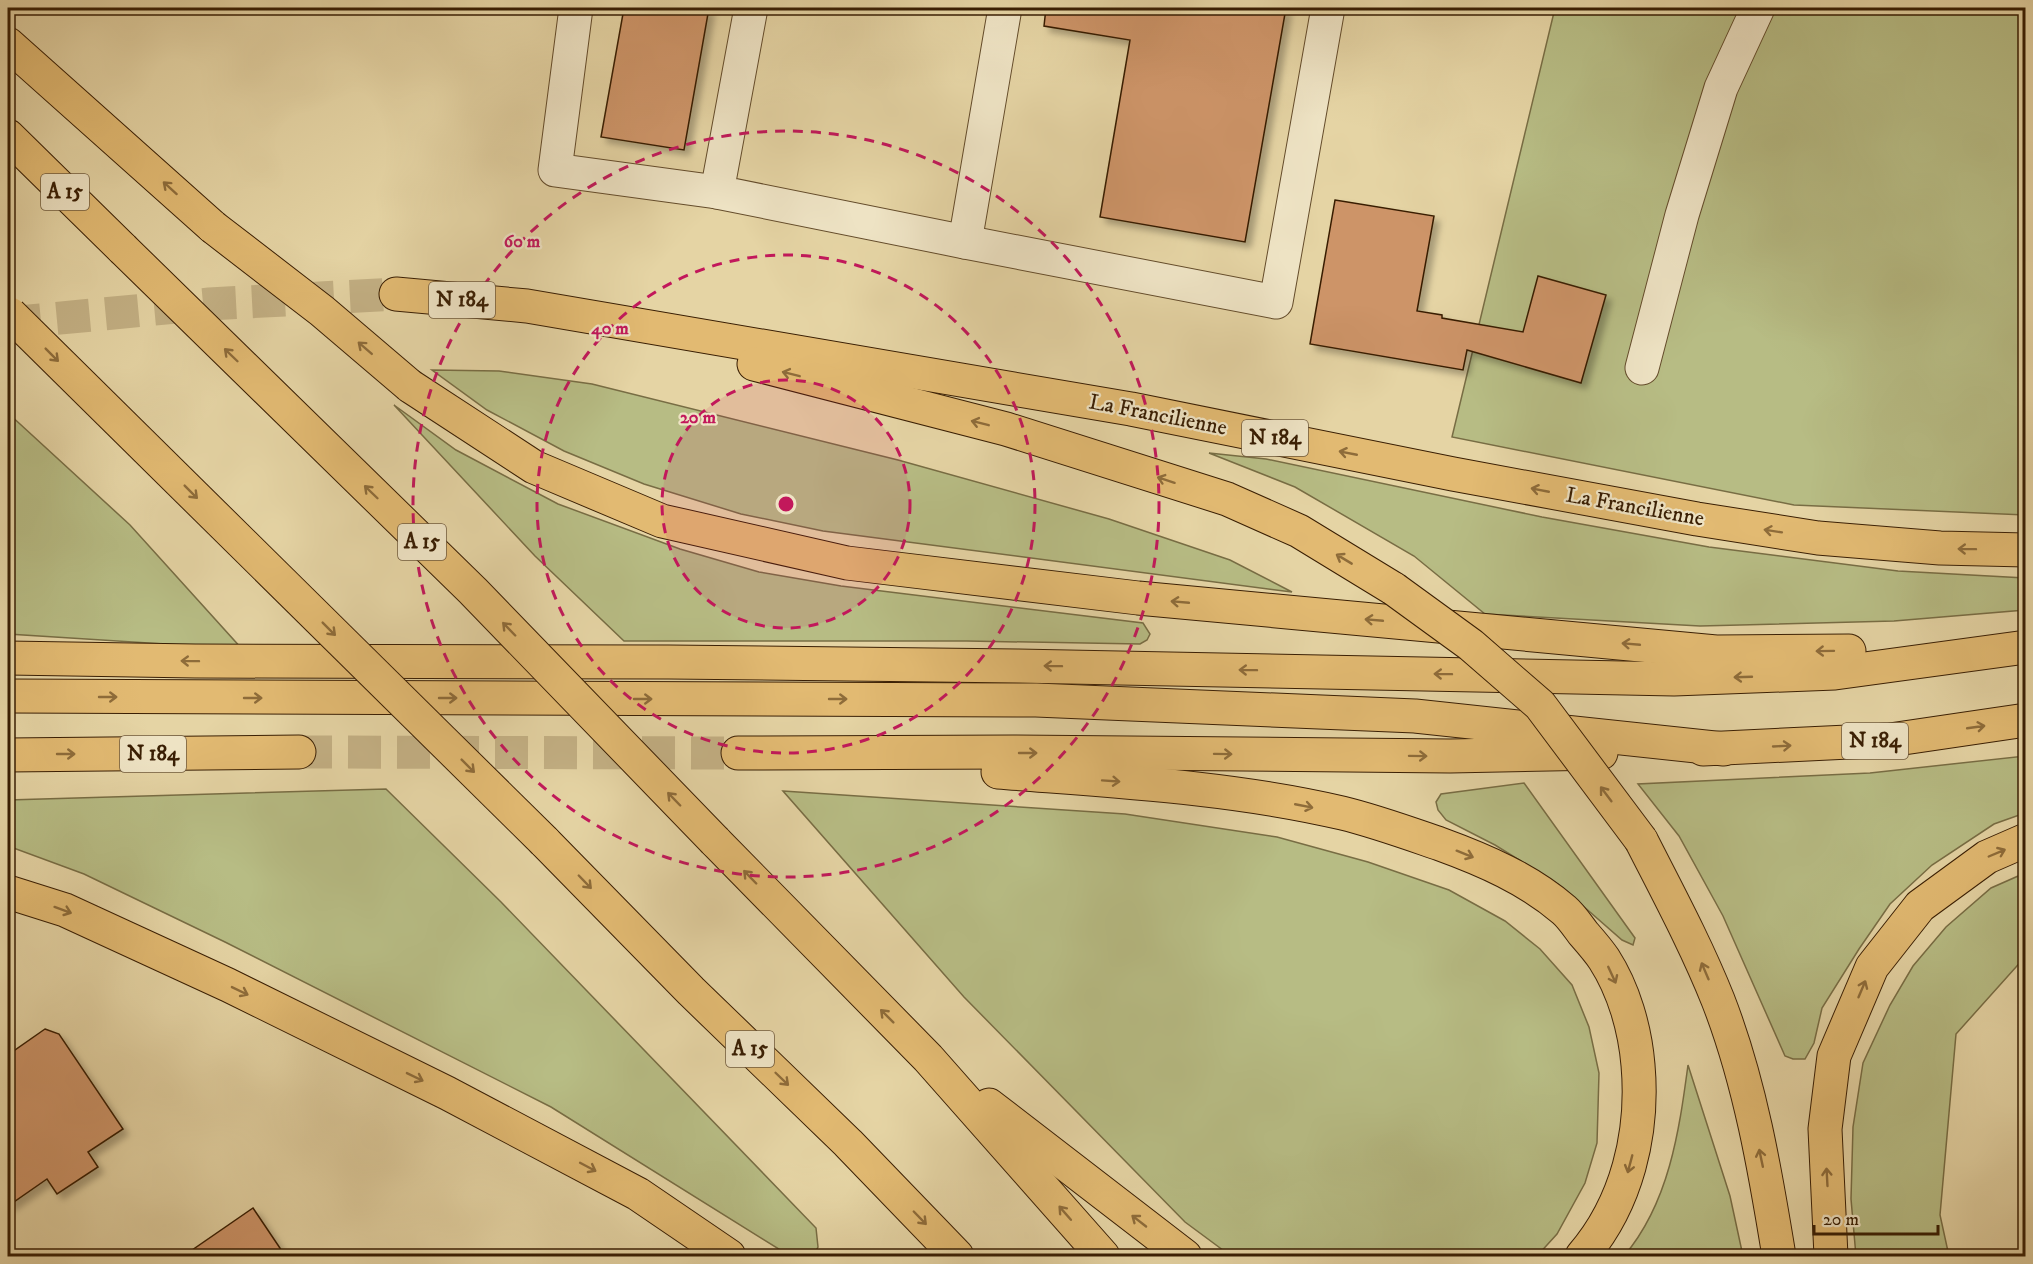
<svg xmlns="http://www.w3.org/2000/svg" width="2033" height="1264" font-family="'IM FELL DW Pica',serif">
	<defs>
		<filter id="shadow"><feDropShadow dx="5.5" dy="5.5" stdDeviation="3" flood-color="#0004"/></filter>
	</defs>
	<rect width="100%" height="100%" fill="#e5d4a4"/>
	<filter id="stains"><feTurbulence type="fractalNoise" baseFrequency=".00333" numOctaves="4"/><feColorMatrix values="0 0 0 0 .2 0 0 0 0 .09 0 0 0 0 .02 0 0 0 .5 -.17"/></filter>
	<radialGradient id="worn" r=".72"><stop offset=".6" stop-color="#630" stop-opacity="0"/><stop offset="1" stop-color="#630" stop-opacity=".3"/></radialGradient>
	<g fill="#b7bc84" stroke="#786d44" stroke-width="1.5">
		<polygon points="1555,8 2025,8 2025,515 1794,505 1452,437"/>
		<polygon points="432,370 499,371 592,384 898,460 1109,519 1230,560 1292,592 823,531 741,514 644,484 564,451 487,410"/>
		<polygon points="394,405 456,450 558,504 680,549 759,572 841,586 1143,623 1150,634 1147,640 1140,644 967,641 624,641 535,556"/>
		<polygon points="8,413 130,525 242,649 8,634"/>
		<polygon points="1209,453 1266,459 1542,517 1709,547 1898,571 2025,578 2025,610 1894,621 1700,626 1485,614 1414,556 1295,487"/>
		<polygon points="2025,756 2025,813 1994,824 1932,865 1890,904 1859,949 1822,1008 1814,1043 1805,1059 1793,1059 1785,1056 1723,916 1679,836 1638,784 1870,773"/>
		<polygon points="1524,783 1635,938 1633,945 1622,940 1558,884 1495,845 1446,820 1438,810 1436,802 1441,794"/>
		<polygon points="386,789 501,902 816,1228 818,1247 813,1256 790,1256 551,1107 225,942 84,874 8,846 8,800"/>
		<polygon points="783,791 1125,814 1277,837 1368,862 1449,890 1505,921 1540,949 1572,985 1589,1027 1599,1073 1597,1143 1585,1183 1557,1234 1537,1256 1231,1256 1185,1222 964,997"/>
		<polygon points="2025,873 2025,957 1956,1034 1940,1215 1949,1256 1856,1256 1851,1199 1853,1127 1863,1063 1890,1005 1913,966 1946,927 1991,888"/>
		<path d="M1688,1065L1730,1196L1743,1256H1624C1669,1203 1679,1132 1688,1065Z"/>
	</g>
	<g fill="#cd9468" stroke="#391e03" stroke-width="1.5" filter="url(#shadow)">
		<polygon points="624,8 709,8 684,150 601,137"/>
		<polygon points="1046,8 1286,8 1245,242 1100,217 1130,40 1044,26"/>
		<polygon points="1335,200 1434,216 1417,311 1442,315 1442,318 1523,332 1538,276 1606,295 1581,383 1467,350 1463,370 1310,344"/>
		<polygon points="45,1029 59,1034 123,1129 88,1152 98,1167 57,1194 47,1179 8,1206 8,1055"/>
		<polygon points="253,1208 286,1257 182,1257"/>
	</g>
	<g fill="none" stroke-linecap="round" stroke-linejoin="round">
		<g stroke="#c3b084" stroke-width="33" stroke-dasharray="33 16" stroke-linecap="butt">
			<polyline points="8,323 209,304 396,294"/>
			<polyline points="299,752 738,753"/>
		</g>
		<defs>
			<g id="minor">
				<polyline points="576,8 555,170 717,192"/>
				<polyline points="751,8 717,192 965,242 1005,8"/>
				<polyline points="965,242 1276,302 1328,8"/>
				<polyline points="1642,368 1682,215 1721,88 1758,8"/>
			</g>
			<g id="highway">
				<polyline points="8,44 213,227"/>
				<polyline points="8,136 123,249"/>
				<polyline points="396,294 527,306 1131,409 1453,474 1697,519 1818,538 1940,548 2026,550"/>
				<polyline points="754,364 1006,429 1227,499 1299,531 1394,589"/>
				<polyline points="410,386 534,467 662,521 847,563 1138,598 1716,652 1849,651"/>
				<polyline points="8,658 195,661 669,662 1018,666 1674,679 1835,673 2026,647"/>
				<polyline points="8,696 1036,700 1415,716 1724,749"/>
				<polyline points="1703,749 1890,740 2026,720"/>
				<polyline points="738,753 1014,752 1450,756 1601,753"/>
				<polyline points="8,755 299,752"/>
				<path d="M998,772C1111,781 1231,787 1342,813C1375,821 1408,833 1440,844C1484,860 1528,879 1564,910C1571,916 1577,925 1583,933C1590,941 1598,950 1604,959C1624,990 1635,1029 1638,1065C1644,1133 1627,1204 1582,1256"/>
				<path d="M1641,840C1668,893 1696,945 1718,1000C1750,1082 1765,1170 1779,1256"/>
				<polyline points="544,841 691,991 848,1143 957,1256"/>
				<polyline points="715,841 928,1058 1103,1256"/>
				<polyline points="8,892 65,910 228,985 447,1093 638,1194 729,1256"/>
				<polyline points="989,1105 1185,1256"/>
				<polyline points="1831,1256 1825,1129 1834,1056 1872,967 1920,906 1987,857 2026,840"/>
			</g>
		</defs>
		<use href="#minor" stroke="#644c2b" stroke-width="35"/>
		<use href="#highway" stroke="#391e03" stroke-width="35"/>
		<use href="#minor" stroke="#eee3c4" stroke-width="33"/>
		<use href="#highway" stroke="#e2ba72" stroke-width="33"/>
		<defs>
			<g id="highway-bridge">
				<polyline points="213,227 322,311 410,386"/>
				<polyline points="123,249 473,591 715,841"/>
				<polyline points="10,314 544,841"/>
				<polyline points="1394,589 1471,645 1540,705 1641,840"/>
			</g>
		</defs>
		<use href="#highway-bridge" stroke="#391e03" stroke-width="35" stroke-linecap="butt"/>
		<use href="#highway-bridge" stroke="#e2ba72" stroke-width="33"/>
	</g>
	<defs><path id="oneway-shaft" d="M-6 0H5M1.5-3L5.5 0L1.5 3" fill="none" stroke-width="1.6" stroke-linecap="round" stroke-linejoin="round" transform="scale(1.5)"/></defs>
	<g stroke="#8e6c3a">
		<use href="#oneway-shaft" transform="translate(170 188) rotate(-138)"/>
		<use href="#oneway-shaft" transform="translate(365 348) rotate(-139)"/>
		<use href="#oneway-shaft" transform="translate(52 355) rotate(45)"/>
		<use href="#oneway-shaft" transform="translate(231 355) rotate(-136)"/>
		<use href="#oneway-shaft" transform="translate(791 374) rotate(-166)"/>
		<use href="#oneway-shaft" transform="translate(980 423) rotate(-166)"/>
		<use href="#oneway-shaft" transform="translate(1348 453) rotate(-169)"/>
		<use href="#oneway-shaft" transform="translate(1166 480) rotate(-162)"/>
		<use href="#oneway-shaft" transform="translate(1540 490) rotate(-169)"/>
		<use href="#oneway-shaft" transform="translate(191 492) rotate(45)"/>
		<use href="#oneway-shaft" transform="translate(371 492) rotate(-136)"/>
		<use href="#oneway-shaft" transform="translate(1773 531) rotate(-171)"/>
		<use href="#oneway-shaft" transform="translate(1967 549) rotate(-179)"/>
		<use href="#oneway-shaft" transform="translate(1344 559) rotate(-149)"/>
		<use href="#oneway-shaft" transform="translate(1180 602) rotate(-175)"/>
		<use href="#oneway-shaft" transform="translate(1374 620) rotate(-175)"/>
		<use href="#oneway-shaft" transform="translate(329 629) rotate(45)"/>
		<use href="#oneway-shaft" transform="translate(509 629) rotate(-134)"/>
		<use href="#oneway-shaft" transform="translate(1631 644) rotate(-175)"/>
		<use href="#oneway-shaft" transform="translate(1825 651) rotate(179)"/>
		<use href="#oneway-shaft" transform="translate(190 661) rotate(-179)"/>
		<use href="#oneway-shaft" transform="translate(1053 666) rotate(-179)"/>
		<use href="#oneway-shaft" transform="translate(1248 670) rotate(-179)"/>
		<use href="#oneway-shaft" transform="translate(1443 674) rotate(-179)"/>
		<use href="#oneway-shaft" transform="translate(1743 677) rotate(178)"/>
		<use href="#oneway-shaft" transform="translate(108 697)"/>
		<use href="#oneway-shaft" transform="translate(253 698)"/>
		<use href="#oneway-shaft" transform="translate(448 698)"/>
		<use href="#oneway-shaft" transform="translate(643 699)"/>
		<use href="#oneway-shaft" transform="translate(838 699)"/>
		<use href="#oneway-shaft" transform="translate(1976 727) rotate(-8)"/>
		<use href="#oneway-shaft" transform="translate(1782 746) rotate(-3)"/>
		<use href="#oneway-shaft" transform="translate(1028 753)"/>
		<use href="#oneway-shaft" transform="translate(66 754)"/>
		<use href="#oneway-shaft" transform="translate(1223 754) rotate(1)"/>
		<use href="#oneway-shaft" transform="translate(1418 756) rotate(1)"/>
		<use href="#oneway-shaft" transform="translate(468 766) rotate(45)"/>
		<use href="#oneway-shaft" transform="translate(1111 781) rotate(4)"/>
		<use href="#oneway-shaft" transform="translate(1606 794) rotate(-127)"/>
		<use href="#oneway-shaft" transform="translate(674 799) rotate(-134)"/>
		<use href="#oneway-shaft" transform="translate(1304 806) rotate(11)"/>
		<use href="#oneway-shaft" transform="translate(1997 853) rotate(-23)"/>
		<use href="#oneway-shaft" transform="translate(1465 854) rotate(22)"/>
		<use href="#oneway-shaft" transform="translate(750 877) rotate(-134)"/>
		<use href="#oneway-shaft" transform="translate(585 882) rotate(46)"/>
		<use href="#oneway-shaft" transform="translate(63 910) rotate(20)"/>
		<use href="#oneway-shaft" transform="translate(1705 971) rotate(-113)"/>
		<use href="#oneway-shaft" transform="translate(1612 975) rotate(65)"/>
		<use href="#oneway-shaft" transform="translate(1862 989) rotate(-67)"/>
		<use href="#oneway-shaft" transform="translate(240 991) rotate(26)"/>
		<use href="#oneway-shaft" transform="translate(887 1016) rotate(-135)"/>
		<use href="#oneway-shaft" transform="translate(415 1077) rotate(26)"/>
		<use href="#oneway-shaft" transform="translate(782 1079) rotate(44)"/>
		<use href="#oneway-shaft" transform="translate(1761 1158) rotate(-102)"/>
		<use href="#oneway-shaft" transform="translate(1630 1164) rotate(105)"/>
		<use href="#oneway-shaft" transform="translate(588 1167) rotate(28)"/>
		<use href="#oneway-shaft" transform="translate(1827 1177) rotate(-93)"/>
		<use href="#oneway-shaft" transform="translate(1065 1213) rotate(-131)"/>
		<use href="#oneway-shaft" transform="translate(920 1218) rotate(46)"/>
		<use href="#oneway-shaft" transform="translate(1139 1221) rotate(-142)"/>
	</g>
	<circle cx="786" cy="504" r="124" fill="#c2185b" fill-opacity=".12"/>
	<g fill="none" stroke="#c2185b" stroke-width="3" stroke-dasharray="10 8">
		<circle cx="786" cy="504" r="124"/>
		<circle cx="786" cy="504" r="249"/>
		<circle cx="786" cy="504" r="373"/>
	</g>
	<g text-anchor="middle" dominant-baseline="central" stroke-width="4.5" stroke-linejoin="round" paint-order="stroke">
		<g fill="#eee3c4" stroke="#6f593d" stroke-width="1.5">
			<rect x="41" y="174" width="48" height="36" rx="4.5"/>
			<rect x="429" y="282" width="66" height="36" rx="4.5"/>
			<rect x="1242" y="420" width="66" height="36" rx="4.5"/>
			<rect x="398" y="524" width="48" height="36" rx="4.5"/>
			<rect x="1842" y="723" width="66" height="36" rx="4.5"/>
			<rect x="120" y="736" width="66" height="36" rx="4.5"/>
			<rect x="726" y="1031" width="48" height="36" rx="4.5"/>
		</g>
		<g font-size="21" font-weight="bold" fill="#391e03">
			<text x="65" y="192">A 15</text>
			<text x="462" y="300">N 184</text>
			<text x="1275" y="438">N 184</text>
			<text x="422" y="542">A 15</text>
			<text x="1875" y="741">N 184</text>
			<text x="153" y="754">N 184</text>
			<text x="750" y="1049">A 15</text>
		</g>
		<g font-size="22" fill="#391e03" stroke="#eee3c4">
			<text transform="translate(1158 415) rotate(11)">La Francilienne</text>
			<text transform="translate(1635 507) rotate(10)">La Francilienne</text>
		</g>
	</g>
	<circle cx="786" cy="504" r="9" fill="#c2185b" stroke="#eee3c4" stroke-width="3"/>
	<g font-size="18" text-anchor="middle" font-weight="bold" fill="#c2185b" stroke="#eee3c4" stroke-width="4.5" stroke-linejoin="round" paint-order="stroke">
		<text x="522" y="247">60 m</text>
		<text x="610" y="334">40 m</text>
		<text x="698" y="423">20 m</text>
	</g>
	<rect width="2033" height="1264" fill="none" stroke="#e5d4a4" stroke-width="30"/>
	<rect x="9" y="9" width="2015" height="1246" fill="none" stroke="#391e03" stroke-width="3"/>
	<rect x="15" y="15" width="2003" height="1234" fill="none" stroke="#391e03" stroke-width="1.5"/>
	<path d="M1814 1225v9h124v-9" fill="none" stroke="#391e03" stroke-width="3"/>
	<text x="1823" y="1225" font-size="18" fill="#391e03" stroke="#eee3c4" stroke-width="4.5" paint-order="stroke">20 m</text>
	<rect width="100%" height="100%" filter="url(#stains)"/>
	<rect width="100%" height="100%" fill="url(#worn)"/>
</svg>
